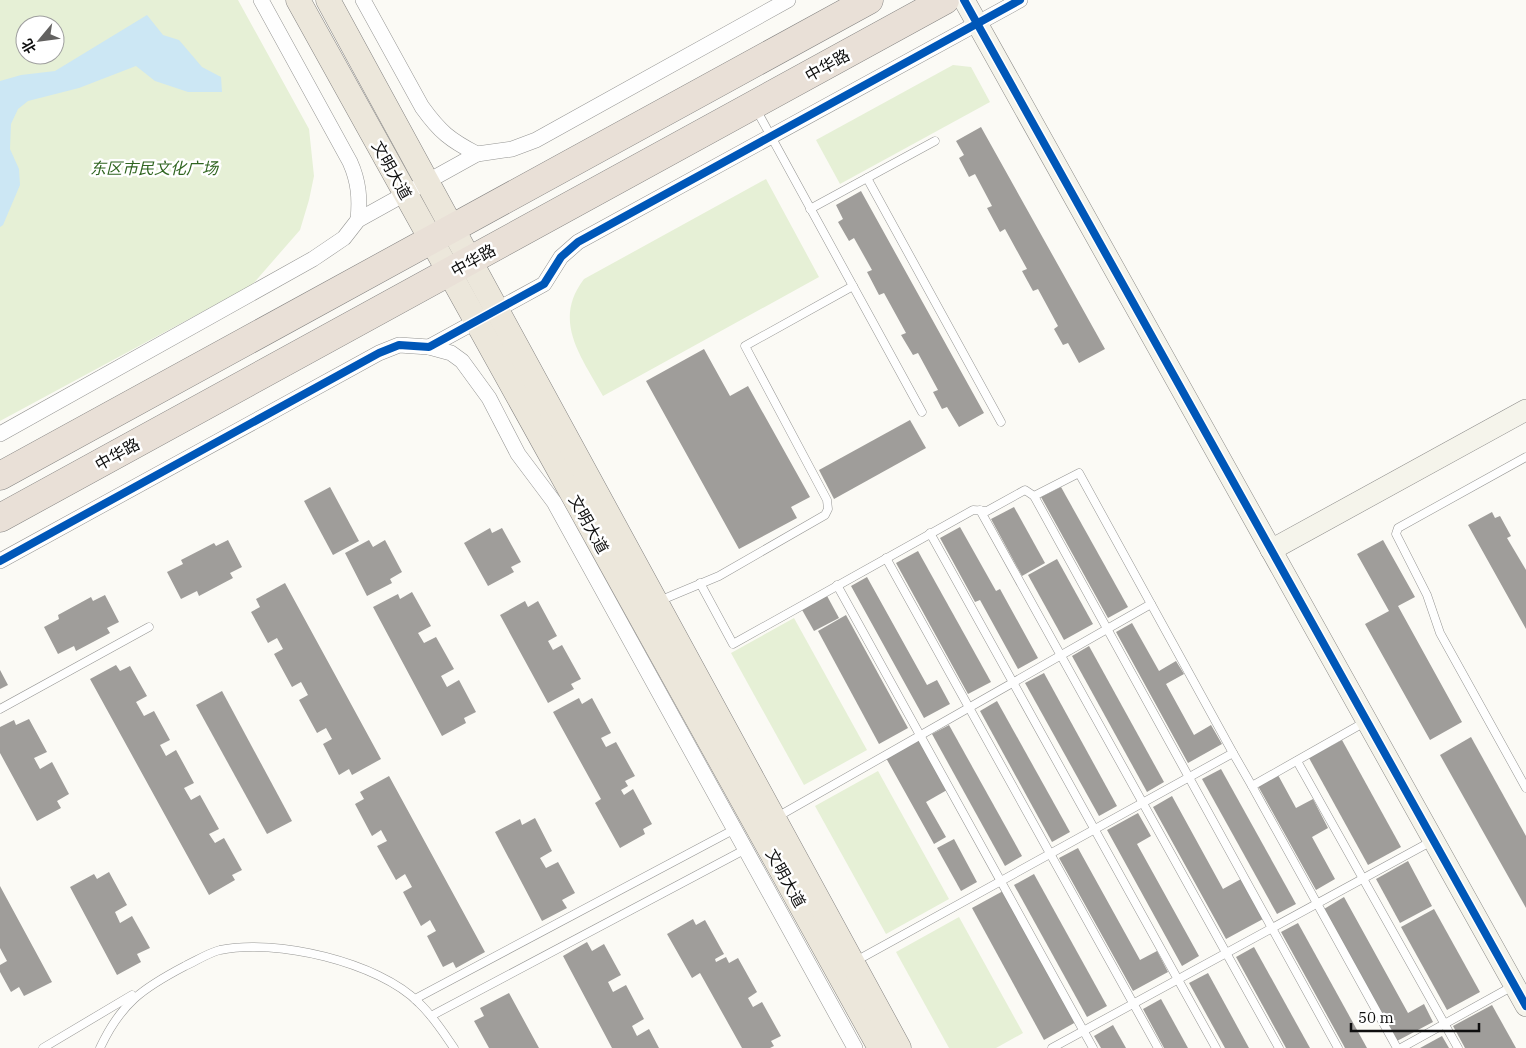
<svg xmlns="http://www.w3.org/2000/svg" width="1526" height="1048" font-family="'IBM Plex Serif','Noto Sans SC',serif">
  <rect width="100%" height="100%" fill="#fbfaf5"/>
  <g fill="#e6f0d6" fill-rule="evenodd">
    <path d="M 0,0 L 238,0 L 309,129 L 314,176 L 309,200 L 300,230 L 252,285 L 0,421 ZM 25,25 L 55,25 L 55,55 L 25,55 Z"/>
    <path d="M 953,65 L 971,67 L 990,102 L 840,184 L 816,140 Z"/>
    <path d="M 766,179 L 819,277 L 603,396 C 581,356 552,321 584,279 Z"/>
    <path d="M 794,618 L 867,750 L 804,785 L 731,653 Z"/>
    <path d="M 878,771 L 949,899 L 886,934 L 815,806 Z"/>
    <path d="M 959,917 L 1023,1033 L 996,1048 L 949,1048 L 896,952 Z"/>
  </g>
  <path fill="#cce7f4" d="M 147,15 L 163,35 L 179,40 L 202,67 L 221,77 L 222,92 L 188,92 L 155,81 L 136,66 L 79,88 L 28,101 L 18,109 L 11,124 L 10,149 L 19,169 L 20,185 L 3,225 L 0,227 L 0,81 L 21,75 L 55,71 Z"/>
  <g fill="#9f9d9a">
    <path d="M 981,127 L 1105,349 L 1079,363 L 1068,343 L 1063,345 L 1054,329 L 1058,326 L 1038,289 L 1033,291 L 1022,271 L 1027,269 L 1005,229 L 1000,232 L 987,208 L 992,206 L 975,174 L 969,177 L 959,158 L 964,155 L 956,141 Z"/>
    <path d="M 861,191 L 984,413 L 959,427 L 947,407 L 942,409 L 933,392 L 938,390 L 918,353 L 913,355 L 901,335 L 906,333 L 884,293 L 879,295 L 867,272 L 872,270 L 854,238 L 849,241 L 838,222 L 843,219 L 836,205 Z"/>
    <path d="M 704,349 L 730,396 L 748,386 L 810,497 L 791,507 L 797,518 L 739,549 L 646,381 Z"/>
    <path d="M 910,420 L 926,448 L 834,499 L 819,470 Z"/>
    <path d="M 330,487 L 359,541 L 333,555 L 304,501 Z"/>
    <path d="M 1061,487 L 1128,607 L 1108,618 L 1041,497 Z"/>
    <path d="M 1014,507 L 1045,563 L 1022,576 L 991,519 Z"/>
    <path d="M 1492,512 L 1495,518 L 1500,516 L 1511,536 L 1507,538 L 1526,570 L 1526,629 L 1468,525 Z"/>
    <path d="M 960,527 L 996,591 L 1000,589 L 1038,658 L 1018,669 L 980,600 L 975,602 L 940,538 Z"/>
    <path d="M 490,528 L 492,533 L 502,528 L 521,562 L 511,567 L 514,572 L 488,586 L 464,543 Z"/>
    <path d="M 228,540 L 242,567 L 230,573 L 233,578 L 199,596 L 197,591 L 181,599 L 167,572 L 183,564 L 181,560 L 214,543 L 216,546 Z"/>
    <path d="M 369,540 L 373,547 L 385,540 L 402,572 L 390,579 L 392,583 L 367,596 L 345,553 Z"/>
    <path d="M 1383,540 L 1415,597 L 1398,606 L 1462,722 L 1430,740 L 1365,624 L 1389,611 L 1357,554 Z"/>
    <path d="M 918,551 L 991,682 L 968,694 L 896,563 Z"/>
    <path d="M 1057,559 L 1093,624 L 1064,640 L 1028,575 Z"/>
    <path d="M 867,577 L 927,685 L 937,680 L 950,704 L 924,718 L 851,586 Z"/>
    <path d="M 285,583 L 381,759 L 352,775 L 349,769 L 339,775 L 323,744 L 332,739 L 326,728 L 317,733 L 299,700 L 308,695 L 301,682 L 292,687 L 274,654 L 283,649 L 277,638 L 268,643 L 251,612 L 260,607 L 256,599 Z"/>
    <path d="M 412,592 L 431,626 L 418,633 L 424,643 L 436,637 L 454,669 L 441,676 L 447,687 L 459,680 L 476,712 L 464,718 L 466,723 L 442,736 L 373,607 L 398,594 L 400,599 Z"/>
    <path d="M 826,594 L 839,618 L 814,631 L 801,608 Z"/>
    <path d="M 105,595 L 119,622 L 107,628 L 110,633 L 76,651 L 74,646 L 58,654 L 44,627 L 59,619 L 58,615 L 91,597 L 93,601 Z"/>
    <path d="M 525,601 L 528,607 L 538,601 L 557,636 L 548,641 L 553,650 L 562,645 L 581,679 L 571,684 L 574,689 L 548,703 L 500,615 Z"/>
    <path d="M 846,615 L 908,728 L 879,744 L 818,631 Z"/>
    <path d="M 1132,623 L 1159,671 L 1176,661 L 1184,674 L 1166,684 L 1194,735 L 1211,725 L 1222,744 L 1188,763 L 1116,632 Z"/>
    <path d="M 1089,646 L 1164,782 L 1147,792 L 1072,656 Z"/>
    <path d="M 116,665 L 120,671 L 130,666 L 147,696 L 136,702 L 144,716 L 154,711 L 170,740 L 160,745 L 166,756 L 176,750 L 194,783 L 184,788 L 191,800 L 200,795 L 219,829 L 209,834 L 215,843 L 224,838 L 242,870 L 232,875 L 235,880 L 209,895 L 90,679 Z"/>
    <path d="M 0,670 L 8,685 L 0,689 Z"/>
    <path d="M 1044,673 L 1117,806 L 1099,816 L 1025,683 Z"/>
    <path d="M 222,691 L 292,821 L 267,834 L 196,705 Z"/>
    <path d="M 579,698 L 582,704 L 592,698 L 611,733 L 601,738 L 606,747 L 616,742 L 635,776 L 625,781 L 628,786 L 621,790 L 624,795 L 633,789 L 652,824 L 643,829 L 645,834 L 620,848 L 595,803 L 601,799 L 553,712 Z"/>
    <path d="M 997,701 L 1070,832 L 1052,842 L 980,711 Z"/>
    <path d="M 29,719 L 47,752 L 34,758 L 40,769 L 52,762 L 69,794 L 57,801 L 61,808 L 37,821 L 0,753 L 0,727 L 14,720 L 16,725 Z"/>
    <path d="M 949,725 L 1022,856 L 1005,866 L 932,734 Z"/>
    <path d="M 1471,737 L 1526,836 L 1526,908 L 1440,755 Z"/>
    <path d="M 919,739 L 947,790 L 926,802 L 946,837 L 934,844 L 886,758 Z"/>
    <path d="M 1342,740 L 1401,847 L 1368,865 L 1309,758 Z"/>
    <path d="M 1221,769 L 1296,904 L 1277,914 L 1202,779 Z"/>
    <path d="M 1278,775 L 1296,808 L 1313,799 L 1328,828 L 1312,837 L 1335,879 L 1316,890 L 1258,786 Z"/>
    <path d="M 389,776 L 485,952 L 456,968 L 453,962 L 443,967 L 427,936 L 436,931 L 430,920 L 421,926 L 403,892 L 412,887 L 405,874 L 396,880 L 377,846 L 387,841 L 381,830 L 372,836 L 355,804 L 364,799 L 360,792 Z"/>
    <path d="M 1172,796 L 1223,889 L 1241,879 L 1263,919 L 1226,939 L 1153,807 Z"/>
    <path d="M 1138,813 L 1151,836 L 1137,844 L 1199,956 L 1182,966 L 1107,830 Z"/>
    <path d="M 535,818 L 552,851 L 540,858 L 546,868 L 558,862 L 575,893 L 562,900 L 567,908 L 542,921 L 495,832 L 520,819 L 522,825 Z"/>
    <path d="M 954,839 L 977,882 L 961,891 L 937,848 Z"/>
    <path d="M 1078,848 L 1140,960 L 1157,951 L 1168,972 L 1133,991 L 1059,858 Z"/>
    <path d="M 1408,861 L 1432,906 L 1400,923 L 1376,879 Z"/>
    <path d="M 109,872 L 127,905 L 115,912 L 120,923 L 132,916 L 150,948 L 137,954 L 141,962 L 117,975 L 70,887 L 94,874 L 97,879 Z"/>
    <path d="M 1034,874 L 1107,1006 L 1087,1017 L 1014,885 Z"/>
    <path d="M 0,886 L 52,982 L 24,996 L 19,987 L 11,992 L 0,972 L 0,965 L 7,961 L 0,948 Z"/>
    <path d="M 1003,891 L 1076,1022 L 1044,1040 L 972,908 Z"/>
    <path d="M 1344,897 L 1408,1013 L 1424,1004 L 1433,1022 L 1397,1041 L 1324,909 Z"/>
    <path d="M 1434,909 L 1480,992 L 1447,1010 L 1401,927 Z"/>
    <path d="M 693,919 L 696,925 L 705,920 L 724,954 L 715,959 L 716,962 L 726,957 L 729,963 L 738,958 L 757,992 L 748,998 L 753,1007 L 762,1002 L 781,1036 L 771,1041 L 774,1046 L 770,1048 L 742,1048 L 700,973 L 692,978 L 667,934 Z"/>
    <path d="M 1298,923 L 1367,1048 L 1345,1048 L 1281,932 Z"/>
    <path d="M 587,942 L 592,951 L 604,944 L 621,975 L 608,982 L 613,992 L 626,985 L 644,1019 L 632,1026 L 637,1036 L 649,1029 L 659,1048 L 612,1048 L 563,956 Z"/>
    <path d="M 1254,947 L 1310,1048 L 1286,1048 L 1236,957 Z"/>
    <path d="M 1208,973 L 1249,1048 L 1225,1048 L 1189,983 Z"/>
    <path d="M 509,993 L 539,1048 L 489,1048 L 474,1021 L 484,1016 L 480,1008 Z"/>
    <path d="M 1161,999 L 1188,1048 L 1164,1048 L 1143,1009 Z"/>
    <path d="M 1492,1005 L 1516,1048 L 1465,1048 L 1453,1026 Z"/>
    <path d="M 1113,1025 L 1126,1048 L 1101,1048 L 1094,1036 Z"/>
    <path d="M 1442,1036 L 1449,1048 L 1420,1048 Z"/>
  </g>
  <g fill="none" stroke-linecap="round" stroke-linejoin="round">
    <defs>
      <g id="lane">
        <path d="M 756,109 L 922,412"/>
        <path d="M 867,178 L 1001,422"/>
        <path d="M 810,209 L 935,141"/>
        <path d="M 1526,457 L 1398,528 L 1396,534 L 1427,595 L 1440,633 L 1526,788"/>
        <path d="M 1034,496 L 1338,1048"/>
        <path d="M 980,510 L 1279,1048"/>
        <path d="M 930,533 L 1216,1048"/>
        <path d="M 886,558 L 1158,1048"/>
        <path d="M 700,583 L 733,644 L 973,510 L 987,511 L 1025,490 L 1034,496 L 1079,473 L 1233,753 L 854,962"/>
        <path d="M 837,585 L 1093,1048"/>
        <path d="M 659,601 L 719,576 L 825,515 L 828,509 L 827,500 L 745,346 L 853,286"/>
        <path d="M 0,709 L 149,627"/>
        <path d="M 1233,753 L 1252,786 L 1365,722"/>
        <path d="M 1297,761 L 1458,1048"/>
        <path d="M 1252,786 L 1397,1048"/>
        <path d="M 777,817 L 1151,604"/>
        <path d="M 415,999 L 735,829"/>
        <path d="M 431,1016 L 746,849"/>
        <path d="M 43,1048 L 132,995"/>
        <path d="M 100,1048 C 121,1003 143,988 185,966 C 196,961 208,953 220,950 C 275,938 379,962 419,1003 C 433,1016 443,1032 454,1048"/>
        <path d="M 1052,1048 L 1432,841"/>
        <path d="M 1401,1048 L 1513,986"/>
      </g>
      <g id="street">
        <path d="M 261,0 L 350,162 C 359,182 360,199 358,220"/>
        <path d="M 363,0 L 422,107 C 440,132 450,140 477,154"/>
        <path d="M 429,347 L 451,353 L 462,361 L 489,398 L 518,454 L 554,502 L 855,1048"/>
        <path d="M 0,434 L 313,259 L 344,238 L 358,220 L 477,154 L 512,149 L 536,140 L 788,0"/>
        <path d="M 0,561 L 379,353 L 399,345 L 429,347 L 544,284 L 561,257 L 578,242 L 1020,0"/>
      </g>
      <g id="secondary">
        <path d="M 964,0 L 1526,1006"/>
        <path d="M 1271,550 L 1526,410"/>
      </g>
      <g id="primary">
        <path d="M 298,0 L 880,1048"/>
        <path d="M 328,0 L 899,1048"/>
      </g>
      <g id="highway">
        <path d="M 0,476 L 869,0"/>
        <path d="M 0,518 L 945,0"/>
      </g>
    </defs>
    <use href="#lane" stroke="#959593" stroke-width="9"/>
    <use href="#street" stroke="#959593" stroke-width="16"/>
    <use href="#secondary" stroke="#8c8b89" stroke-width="22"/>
    <use href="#primary" stroke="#838280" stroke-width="25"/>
    <use href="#highway" stroke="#838280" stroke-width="29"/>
    <use href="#lane" stroke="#fefefe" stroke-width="8"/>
    <use href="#street" stroke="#fefefe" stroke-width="15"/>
    <use href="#secondary" stroke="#f5f4eb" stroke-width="21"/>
    <use href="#primary" stroke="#ece7db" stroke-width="24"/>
    <use href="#highway" stroke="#e9e0d7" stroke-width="28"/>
    <defs>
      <g id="cycleway">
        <path d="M 964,0 L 1526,1006"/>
        <path d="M 0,561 L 379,353 L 399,345 L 429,347 L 544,284 L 561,257 L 578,242 L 1020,0"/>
      </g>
    </defs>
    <use href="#cycleway" stroke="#fff" stroke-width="11"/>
    <use href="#cycleway" stroke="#0057b8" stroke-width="8"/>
  </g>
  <g text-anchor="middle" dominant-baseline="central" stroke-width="5" stroke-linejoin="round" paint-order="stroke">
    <g font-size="16" fill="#0f0f0f" stroke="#fff">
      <text transform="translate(827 65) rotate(-29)">中华路</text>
      <text transform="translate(392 170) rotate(61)">文明大道</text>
      <text transform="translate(473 260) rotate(-29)">中华路</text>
      <text transform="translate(117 454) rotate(-29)">中华路</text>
      <text transform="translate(589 524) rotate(61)">文明大道</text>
      <text transform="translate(786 878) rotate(61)">文明大道</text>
    </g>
    <g font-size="16" font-style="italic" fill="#306521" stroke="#fff">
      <text x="154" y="168">东区市民文化广场</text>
    </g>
  </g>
  <g transform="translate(40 40) rotate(241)"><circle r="24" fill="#ffffff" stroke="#9f9f9f"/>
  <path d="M0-4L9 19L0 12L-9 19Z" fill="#626160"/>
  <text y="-8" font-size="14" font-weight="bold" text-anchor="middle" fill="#0f0f0f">北</text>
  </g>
  <path d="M1351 1023v8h128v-8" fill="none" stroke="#0f0f0f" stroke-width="2.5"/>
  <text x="1358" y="1023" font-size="15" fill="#0f0f0f" stroke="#ffffff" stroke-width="4" paint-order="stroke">50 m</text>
</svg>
